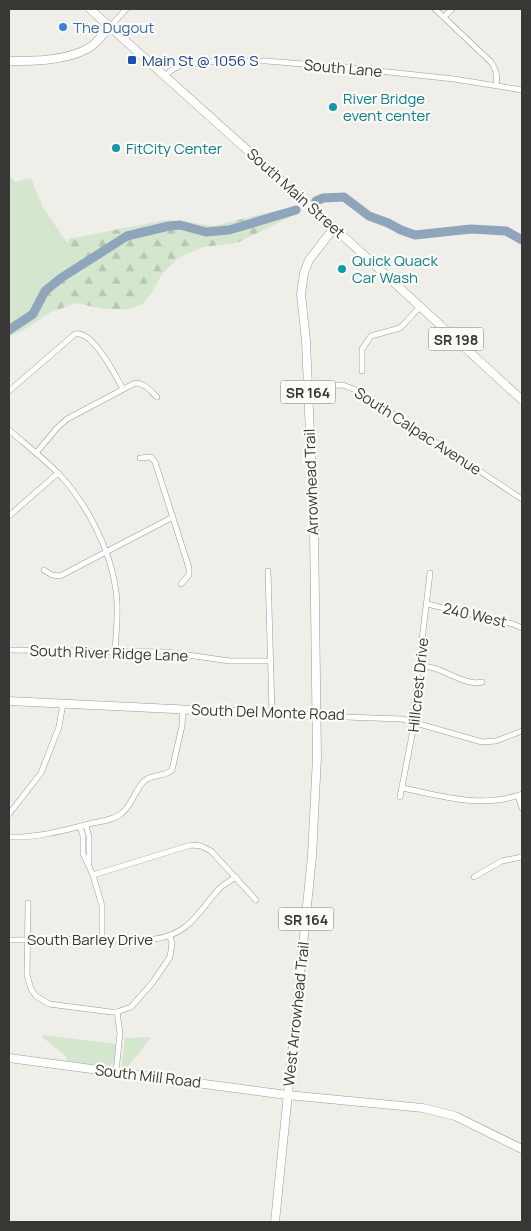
<svg xmlns="http://www.w3.org/2000/svg" width="531" height="1231" font-family="Manrope,sans-serif">
  <defs>
    <pattern id="forest-firs" width="22" height="20" patternUnits="userSpaceOnUse" patternTransform="scale(1.25)"><rect width="22" height="20" fill="#d5e6ce"/><path d="M5 1l3.5 6h-7zM16 11l3.5 6h-7z" fill="#b8c6b2"/></pattern>
  </defs>
  <rect width="100%" height="100%" fill="#efeee8"/>
  <path fill="url(#forest-firs)" d="M 279,210 L 290,217 L 237,243 L 203,247 L 178,258 L 162,274 L 151,294 L 142,304 L 131,309 L 103,309 L 76,303 L 49,313 L 27,328 L 9,337 L 9,283 L 69,246 L 68,239 L 166,220 L 191,222 L 213,226 Z"/>
  <g fill="#d5e6ce">
    <path d="M 9,175 L 15,182 L 31,178 L 43,208 L 81,262 L 60,274 L 42,292 L 40,298 L 30,313 L 9,327 Z"/>
    <path d="M 42,1035 L 116,1044 L 114,1062 L 110,1066 L 66,1061 L 67,1057 L 42,1037 Z"/>
    <path d="M 150,1037 L 151,1038 L 125,1070 L 122,1067 L 122,1063 L 125,1038 Z"/>
  </g>
  <g fill="none" stroke-linecap="round" stroke-linejoin="round">
    <g stroke="#8fa5bc" stroke-width="9">
      <path d="M 316,201 L 323,198 L 344,197 L 369,216 L 388,223 L 401,230 L 415,235 L 471,229 L 506,231 L 522,240"/>
      <path d="M 9,330 L 33,314 L 45,291 L 61,278 L 127,236 L 169,226 L 180,225 L 206,232 L 229,230 L 296,210"/>
    </g>
    <defs>
      <g id="street">
        <path d="M 435,9 L 491,62 C 496,69 498,76 496,85"/>
        <path d="M 444,17 L 452,9"/>
        <path d="M 110,27 L 126,9"/>
        <path d="M 166,76 L 170,71 L 181,65 L 218,61 L 266,61 L 341,67 L 454,79 L 522,90"/>
        <path d="M 362,371 L 362,349 L 371,336 L 400,328 L 420,307"/>
        <path d="M 308,386 L 343,385 L 358,391 L 522,499"/>
        <path d="M 9,391 L 75,334 C 93,330 115,375 123,389"/>
        <path d="M 9,430 C 25,444 43,458 58,473 C 86,502 111,550 116,591 C 119,611 116,632 115,652"/>
        <path d="M 36,453 L 57,428 L 67,419 L 135,383 C 145,383 150,391 157,397"/>
        <path d="M 140,458 L 151,457 L 155,462 L 189,568 L 189,575 L 181,584"/>
        <path d="M 9,516 L 58,473"/>
        <path d="M 44,570 L 52,575 L 60,576 L 173,517"/>
        <path d="M 268,571 L 272,713"/>
        <path d="M 427,604 L 513,624 L 522,628"/>
        <path d="M 9,650 L 166,652 L 230,661 L 270,661"/>
        <path d="M 420,666 C 441,665 463,687 482,682"/>
        <path d="M 317,716 L 402,719 L 482,742 L 496,741 L 522,731"/>
        <path d="M 402,788 C 443,796 481,809 522,794"/>
        <path d="M 518,796 L 522,808"/>
        <path d="M 400,797 L 413,730 L 413,715 L 430,573"/>
        <path d="M 9,814 L 41,773 L 59,727 L 63,703"/>
        <path d="M 86,825 L 89,837 L 89,863"/>
        <path d="M 80,826 L 83,836 L 83,854 L 93,875 L 102,906 L 102,940"/>
        <path d="M 9,837 C 38,838 65,830 93,823 C 102,821 114,820 122,813 C 132,805 135,790 144,781 C 152,774 164,777 172,770 L 182,726 L 183,709"/>
        <path d="M 93,875 L 191,845 L 201,846 L 211,851 L 256,900"/>
        <path d="M 474,877 L 502,861 L 522,857"/>
        <path d="M 28,903 L 27,975 L 31,989 L 36,996 L 49,1004 L 111,1012 L 117,1012 L 131,1007 L 153,982 L 170,957 L 172,943 L 170,937"/>
        <path d="M 9,940 L 155,939 C 190,934 198,912 219,889 C 224,884 230,881 236,877"/>
        <path d="M 116,1072 L 120,1033 L 117,1012"/>
      </g>
      <g id="secondary">
        <path d="M 9,61 C 34,61 64,61 87,49 C 97,44 103,34 110,27"/>
        <path d="M 9,701 L 317,716"/>
        <path d="M 9,1058 L 287,1095 L 423,1108 L 455,1116 L 522,1149"/>
      </g>
      <g id="primary">
        <path d="M 90,9 L 341,234 L 522,400"/>
        <path d="M 275,1222 L 312,856 L 317,757 L 314,528 L 306,341 L 301,294 L 304,273 L 309,260 L 334,228"/>
      </g>
    </defs>
    <use href="#street" stroke="#9c9b96" stroke-width="6"/>
    <use href="#secondary" stroke="#9c9b96" stroke-width="9"/>
    <use href="#primary" stroke="#9c9b96" stroke-width="9"/>
    <use href="#street" stroke="#fff" stroke-width="5"/>
    <use href="#secondary" stroke="#fff" stroke-width="8"/>
    <use href="#primary" stroke="#fff" stroke-width="8"/>
  </g>
  <circle fill="#3f7fe0" stroke="#fcfbf6" stroke-width="2" cx="63" cy="27" r="5"/>
  <rect fill="#1a4fb4" stroke="#fcfbf6" stroke-width="2" x="127" y="55" width="10" height="10" rx="2.5"/>
  <g fill="#0f9aa8" stroke="#fcfbf6" stroke-width="2">
    <circle cx="333" cy="107" r="5"/>
    <circle cx="116" cy="148" r="5"/>
    <circle cx="342" cy="269" r="5"/>
  </g>
  <g text-anchor="middle" dominant-baseline="central" stroke-width="4.5" stroke-linejoin="round" paint-order="stroke">
    <g fill="#fcfbf6" stroke="#73726f" stroke-width="1">
      <rect x="428.5" y="327.5" width="55" height="23" rx="4"/>
      <rect x="280.5" y="380.5" width="55" height="23" rx="4"/>
      <rect x="278.5" y="907.5" width="55" height="23" rx="4"/>
    </g>
    <g font-size="14" font-weight="bold" fill="#383735">
      <text x="456" y="339">SR 198</text>
      <text x="308" y="392">SR 164</text>
      <text x="306" y="919">SR 164</text>
    </g>
    <g font-size="15" fill="#366cbe" stroke="#fcfbf6" text-anchor="start">
      <text x="73" y="27">The Dugout</text>
    </g>
    <g font-size="15" fill="#164399" stroke="#fcfbf6" text-anchor="start">
      <text x="142" y="60">Main St @ 1056 S</text>
    </g>
    <g font-size="15" fill="#383735" stroke="#fcfbf6">
      <text transform="translate(343 68) rotate(5)">South Lane</text>
      <text transform="translate(296 193) rotate(42)">South Main Street</text>
      <text transform="translate(418 431) rotate(33)">South Calpac Avenue</text>
      <text transform="translate(311 482) rotate(-92)">Arrowhead Trail</text>
      <text transform="translate(475 615) rotate(13)">240 West</text>
      <text transform="translate(109 653) rotate(2)">South River Ridge Lane</text>
      <text transform="translate(418 685) rotate(-84)">Hillcrest Drive</text>
      <text transform="translate(268 712) rotate(2)">South Del Monte Road</text>
      <text x="90" y="939">South Barley Drive</text>
      <text transform="translate(296 1014) rotate(-84)">West Arrowhead Trail</text>
      <text transform="translate(148 1076) rotate(7)">South Mill Road</text>
    </g>
    <g font-size="15" fill="#0d838f" stroke="#fcfbf6" text-anchor="start">
      <text x="343" y="98">River Bridge<tspan x="343" dy="17">event center</tspan></text>
      <text x="126" y="148">FitCity Center</text>
      <text x="352" y="260">Quick Quack<tspan x="352" dy="17">Car Wash</tspan></text>
    </g>
  </g>
  <rect width="531" height="1231" fill="none" stroke="#383735" stroke-width="20"/>
</svg>
